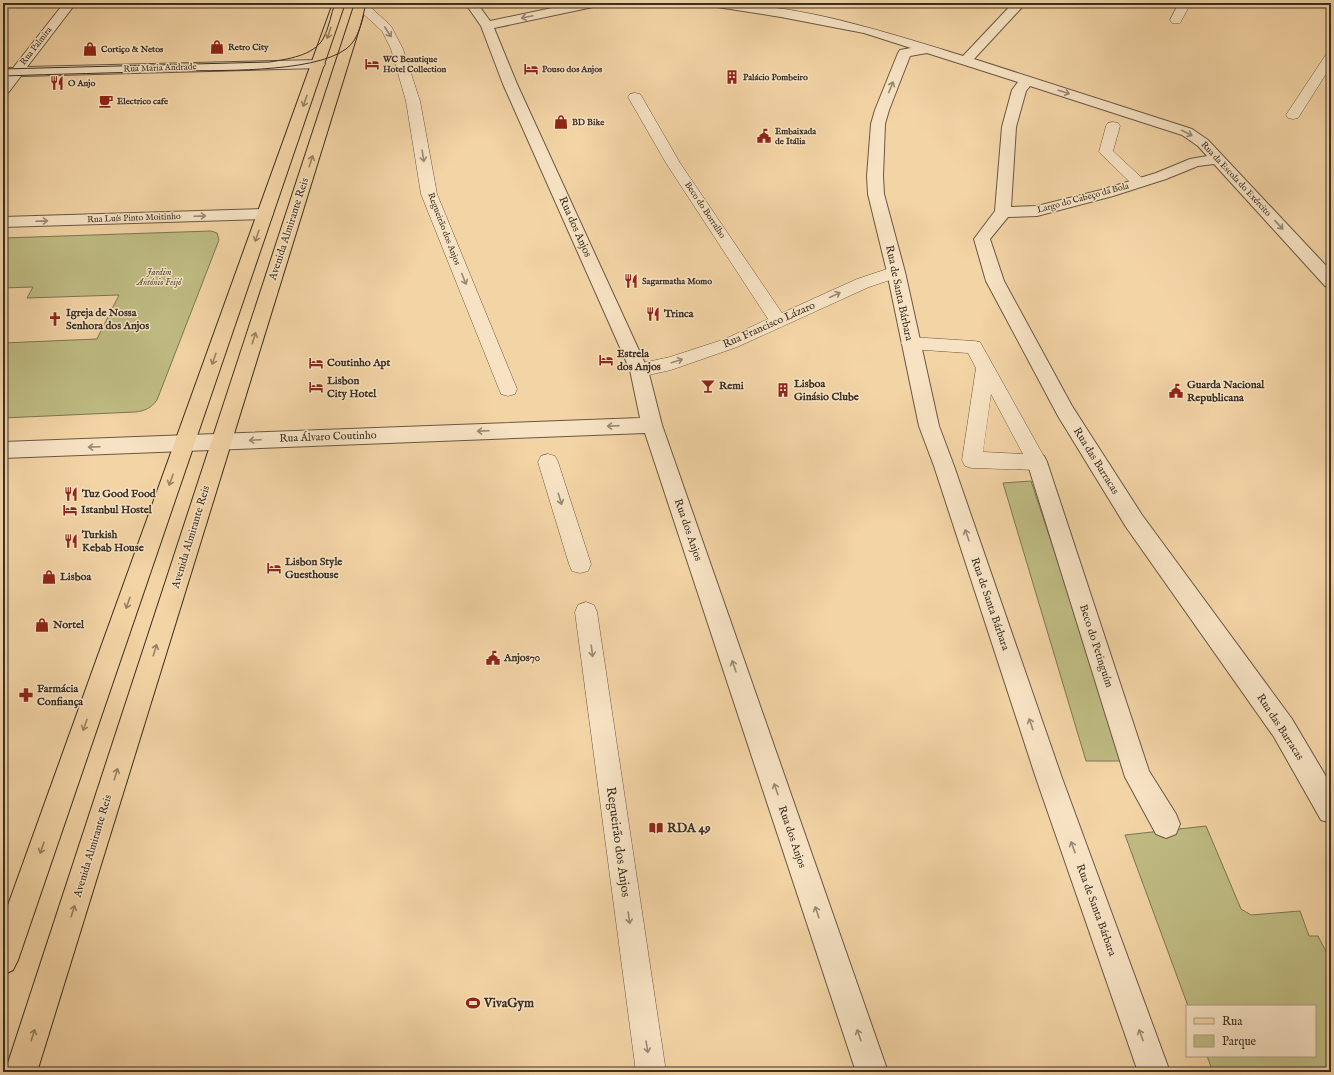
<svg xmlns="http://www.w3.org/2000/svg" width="1334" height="1075" font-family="'IM FELL English',serif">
  <rect width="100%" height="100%" fill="#f3d4a5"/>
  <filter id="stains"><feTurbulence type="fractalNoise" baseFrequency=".005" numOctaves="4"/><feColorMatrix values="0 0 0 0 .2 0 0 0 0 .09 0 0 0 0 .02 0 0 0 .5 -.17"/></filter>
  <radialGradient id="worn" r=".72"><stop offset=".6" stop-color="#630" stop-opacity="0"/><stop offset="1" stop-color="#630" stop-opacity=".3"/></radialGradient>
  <g fill="#bfbc83" stroke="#7c7654">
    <path d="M 211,231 L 217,233 L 219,240 L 157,400 C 151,408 145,411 135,412 L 3,418 L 3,343 L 97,339 L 119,295 L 27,298 L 33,287 L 3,288 L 3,238 Z"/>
    <path d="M 1031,481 L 1124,761 L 1086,761 L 1003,483 Z"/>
    <path d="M 1206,826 L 1241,909 L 1251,915 L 1300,911 L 1309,936 L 1318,936 L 1331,961 L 1331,1072 L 1213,1072 L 1207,1056 L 1315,1056 L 1315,1006 L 1188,1006 L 1125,835 Z"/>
  </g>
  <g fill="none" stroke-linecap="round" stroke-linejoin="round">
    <defs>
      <g id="lane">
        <path d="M 356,3 L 366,3 L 391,26 L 403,49 L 420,101 L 437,194 L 517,389 L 515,394 L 508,396 L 501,394 L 421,194 L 406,101 L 391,49 L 382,31 L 357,8 L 355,5 Z"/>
        <path d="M 1179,3 L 1191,3 L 1180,23 L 1172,23 L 1170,20 Z"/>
        <path d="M 1331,52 L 1331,66 L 1300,115 L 1298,118 L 1293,119 L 1288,118 L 1286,115 L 1327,53 Z"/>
        <path d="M 635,93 L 640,94 L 642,97 L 680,163 L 782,313 L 857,279 L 896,266 L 902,268 L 904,272 L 902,276 L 869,287 L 737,347 L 671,370 L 639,377 L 633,375 L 630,370 L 633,365 L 670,357 L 725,339 L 768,319 L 666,163 L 628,97 L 630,94 Z"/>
        <path d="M 1113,122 L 1118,123 L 1120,126 L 1113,151 L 1143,179 L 1145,182 L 1143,185 L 1138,187 L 1133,185 L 1099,152 L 1106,126 L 1108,123 Z"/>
        <path d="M 910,337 L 974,341 L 980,342 L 1047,462 L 1044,468 L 1037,470 L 972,468 L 965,466 L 962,460 L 976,368 L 968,353 L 910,349 L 904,347 L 901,343 L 904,339 ZM 991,394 L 1023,454 L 983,452 Z"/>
        <path d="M 548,454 L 555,456 L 558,462 L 591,564 L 588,571 L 580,573 L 572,571 L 569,564 L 538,462 L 541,456 Z"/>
        <path d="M 586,602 L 594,605 L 597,612 L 666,1072 L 636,1072 L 575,612 L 578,605 Z"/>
      </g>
      <g id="street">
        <path d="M 64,3 L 76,3 L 27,67 L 318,60 L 323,61 L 325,64 L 323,67 L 318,68 L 21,76 L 8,93 L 3,94 L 3,81 L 7,76 L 3,76 L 3,68 L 13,68 Z"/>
        <path d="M 465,3 L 477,3 L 490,21 L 576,3 L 599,3 L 597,6 L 593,7 L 494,28 L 517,84 L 648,370 L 662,425 L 888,1072 L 856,1072 L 645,433 L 3,458 L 3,442 L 640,418 L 630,370 L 503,84 L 481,26 Z"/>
        <path d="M 711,3 C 796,3 882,31 963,56 L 1013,3 L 1026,3 L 974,59 L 1192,129 L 1208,140 L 1331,271 L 1331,288 L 1325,286 L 1214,164 L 1198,166 L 1166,179 L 1113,196 L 1037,216 L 1008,217 L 990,239 L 1004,281 L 1072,406 L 1142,515 L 1292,719 L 1331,785 L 1331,823 L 1321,820 L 1274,737 L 1126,527 L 1058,416 L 986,281 L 974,239 L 995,211 L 1002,127 L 1012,90 L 1018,82 L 927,53 L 910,56 L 889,110 L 885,124 L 883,176 L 884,194 L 905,272 L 939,426 L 954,466 L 1062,778 L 1170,1072 L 1138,1072 L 1036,778 L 934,466 L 919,426 L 887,272 L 868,194 L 867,176 L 871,124 L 875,110 L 898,53 L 900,50 L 911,48 L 864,33 L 781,17 L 717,7 L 713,6 ZM 1030,86 L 1182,135 L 1198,146 L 1207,156 L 1190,159 L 1156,173 L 1101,190 L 1037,206 L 1011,207 L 1016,127 L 1026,91 Z"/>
        <path d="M 265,209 L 271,210 L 273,214 L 271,218 L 265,219 L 3,227 L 3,217 Z"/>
        <path d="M 1037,454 L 1044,456 L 1047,462 L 1149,771 L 1176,814 L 1180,824 L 1176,834 L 1166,838 L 1156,834 L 1125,777 L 1027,462 L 1030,456 Z"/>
      </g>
      <g id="primary">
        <path d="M 333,3 L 345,3 L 18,960 L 13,970 L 3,975 L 3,919 Z"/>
        <path d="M 355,3 L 367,3 L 37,1072 L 5,1072 Z"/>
      </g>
    </defs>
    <use href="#lane" stroke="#685844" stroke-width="1"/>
    <use href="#street" stroke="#685844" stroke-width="2"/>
    <use href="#primary" stroke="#3a2f24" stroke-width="2"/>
    <use href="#lane" fill="#f7e3c4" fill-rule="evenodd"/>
    <use href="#street" fill="#f7e3c4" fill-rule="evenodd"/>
    <use href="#primary" fill="#f3d4a5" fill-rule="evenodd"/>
    <g stroke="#3a2f24" stroke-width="1">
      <path d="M 3,69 L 270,62 C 287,59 313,56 323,39 C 329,28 331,14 335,3"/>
      <path d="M 3,76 C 59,74 114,73 170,71 C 213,70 312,74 346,49 C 360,39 362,19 366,3"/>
    </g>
  </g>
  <defs><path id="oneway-shaft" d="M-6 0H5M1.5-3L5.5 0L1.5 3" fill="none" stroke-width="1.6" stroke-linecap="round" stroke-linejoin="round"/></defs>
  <g stroke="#988974">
    <use href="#oneway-shaft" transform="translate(527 17) rotate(168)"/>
    <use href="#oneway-shaft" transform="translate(388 32) rotate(57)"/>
    <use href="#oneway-shaft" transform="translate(891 87) rotate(-68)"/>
    <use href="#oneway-shaft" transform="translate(1064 92) rotate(18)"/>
    <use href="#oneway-shaft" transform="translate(1187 133) rotate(27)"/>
    <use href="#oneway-shaft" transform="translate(423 156) rotate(81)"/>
    <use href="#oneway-shaft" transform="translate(200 216) rotate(-2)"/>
    <use href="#oneway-shaft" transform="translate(42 221) rotate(-2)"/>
    <use href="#oneway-shaft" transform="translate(1279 225) rotate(47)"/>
    <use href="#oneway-shaft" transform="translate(464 279) rotate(68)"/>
    <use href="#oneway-shaft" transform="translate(835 295) rotate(-25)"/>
    <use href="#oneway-shaft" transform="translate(677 361) rotate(-18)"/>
    <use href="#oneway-shaft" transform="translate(613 426) rotate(178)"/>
    <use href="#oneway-shaft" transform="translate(483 431) rotate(178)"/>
    <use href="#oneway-shaft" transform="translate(255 440) rotate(177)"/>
    <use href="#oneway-shaft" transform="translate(94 447) rotate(178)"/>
    <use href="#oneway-shaft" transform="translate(560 499) rotate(73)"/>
    <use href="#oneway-shaft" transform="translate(967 535) rotate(-109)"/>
    <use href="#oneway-shaft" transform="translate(592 651) rotate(82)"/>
    <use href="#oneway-shaft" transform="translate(734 666) rotate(-109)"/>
    <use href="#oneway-shaft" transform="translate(1031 724) rotate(-109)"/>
    <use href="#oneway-shaft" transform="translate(776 789) rotate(-109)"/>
    <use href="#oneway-shaft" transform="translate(1073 847) rotate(-110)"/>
    <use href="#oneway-shaft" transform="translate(817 912) rotate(-109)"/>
    <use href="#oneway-shaft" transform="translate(629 918) rotate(82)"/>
    <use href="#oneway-shaft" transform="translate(859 1035) rotate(-109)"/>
    <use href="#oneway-shaft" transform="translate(1141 1035) rotate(-110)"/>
    <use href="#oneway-shaft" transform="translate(647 1047) rotate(81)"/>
  </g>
  <g stroke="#968264">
    <use href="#oneway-shaft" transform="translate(329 33) rotate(109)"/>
    <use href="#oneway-shaft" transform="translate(305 101) rotate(109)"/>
    <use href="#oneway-shaft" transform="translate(311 161) rotate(-72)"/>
    <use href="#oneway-shaft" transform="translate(257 236) rotate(109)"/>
    <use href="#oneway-shaft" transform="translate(254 338) rotate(-72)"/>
    <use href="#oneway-shaft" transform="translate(214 359) rotate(109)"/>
    <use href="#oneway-shaft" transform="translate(171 480) rotate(110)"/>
    <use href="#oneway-shaft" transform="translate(128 603) rotate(109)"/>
    <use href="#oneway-shaft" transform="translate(155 650) rotate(-73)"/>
    <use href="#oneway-shaft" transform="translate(85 725) rotate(109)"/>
    <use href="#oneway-shaft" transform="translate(116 774) rotate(-73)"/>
    <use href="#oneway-shaft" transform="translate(42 848) rotate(109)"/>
    <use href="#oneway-shaft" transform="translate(73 911) rotate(-72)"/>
    <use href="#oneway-shaft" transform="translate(33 1035) rotate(-72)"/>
  </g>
  <defs>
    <symbol id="shop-bare" viewBox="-9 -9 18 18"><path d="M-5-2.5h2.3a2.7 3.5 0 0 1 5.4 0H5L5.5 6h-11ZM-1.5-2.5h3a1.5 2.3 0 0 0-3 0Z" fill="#8f2418" stroke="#f7e3c4" stroke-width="2.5" paint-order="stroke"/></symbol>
    <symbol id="hotel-bare" viewBox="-9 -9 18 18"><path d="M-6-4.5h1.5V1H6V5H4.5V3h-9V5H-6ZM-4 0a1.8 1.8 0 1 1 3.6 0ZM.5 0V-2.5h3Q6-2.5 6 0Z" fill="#8f2418" stroke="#f7e3c4" stroke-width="2.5" paint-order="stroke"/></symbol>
    <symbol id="building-bare" viewBox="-9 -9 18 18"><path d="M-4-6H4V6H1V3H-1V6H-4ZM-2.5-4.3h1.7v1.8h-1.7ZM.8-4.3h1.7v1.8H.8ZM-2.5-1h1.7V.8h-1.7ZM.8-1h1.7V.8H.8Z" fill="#8f2418" stroke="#f7e3c4" stroke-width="2.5" paint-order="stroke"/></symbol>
    <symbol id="restaurant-bare" viewBox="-9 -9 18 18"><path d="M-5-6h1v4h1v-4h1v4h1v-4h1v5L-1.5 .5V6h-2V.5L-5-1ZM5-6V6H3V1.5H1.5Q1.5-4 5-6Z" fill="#8f2418" stroke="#f7e3c4" stroke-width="2.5" paint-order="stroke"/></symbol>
    <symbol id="cafe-bare" viewBox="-9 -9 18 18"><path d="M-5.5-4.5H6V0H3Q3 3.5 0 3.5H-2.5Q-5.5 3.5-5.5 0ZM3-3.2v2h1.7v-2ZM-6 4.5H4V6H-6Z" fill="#8f2418" stroke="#f7e3c4" stroke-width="2.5" paint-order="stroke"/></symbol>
    <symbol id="civic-bare" viewBox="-9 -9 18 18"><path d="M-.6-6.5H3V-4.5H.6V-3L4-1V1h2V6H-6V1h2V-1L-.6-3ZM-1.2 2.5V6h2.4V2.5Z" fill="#8f2418" stroke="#f7e3c4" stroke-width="2.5" paint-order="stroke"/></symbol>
    <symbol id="church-bare" viewBox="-9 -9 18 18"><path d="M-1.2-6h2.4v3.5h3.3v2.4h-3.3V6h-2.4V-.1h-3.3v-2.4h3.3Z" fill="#8f2418" stroke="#f7e3c4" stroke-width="2.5" paint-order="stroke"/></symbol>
    <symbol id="bar-bare" viewBox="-9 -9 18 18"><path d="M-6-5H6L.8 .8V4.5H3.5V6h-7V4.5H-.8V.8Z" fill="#8f2418" stroke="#f7e3c4" stroke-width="2.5" paint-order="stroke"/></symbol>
    <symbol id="pharmacy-bare" viewBox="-9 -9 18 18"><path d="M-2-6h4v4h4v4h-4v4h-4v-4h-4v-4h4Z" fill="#8f2418" stroke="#f7e3c4" stroke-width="2.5" paint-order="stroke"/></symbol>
    <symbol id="library-bare" viewBox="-9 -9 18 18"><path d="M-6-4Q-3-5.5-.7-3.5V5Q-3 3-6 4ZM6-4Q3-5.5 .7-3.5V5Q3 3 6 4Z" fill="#8f2418" stroke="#f7e3c4" stroke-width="2.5" paint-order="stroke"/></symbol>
    <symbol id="stadium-bare" viewBox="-9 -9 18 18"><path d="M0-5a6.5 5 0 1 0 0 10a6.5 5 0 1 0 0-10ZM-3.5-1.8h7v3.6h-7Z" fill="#8f2418" stroke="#f7e3c4" stroke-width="2.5" paint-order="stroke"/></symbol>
  </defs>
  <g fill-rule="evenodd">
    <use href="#shop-bare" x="207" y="37" width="20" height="20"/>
    <use href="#shop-bare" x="80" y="39" width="20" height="20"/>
    <use href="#hotel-bare" x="362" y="54" width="20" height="20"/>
    <use href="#hotel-bare" x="521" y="59" width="20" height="20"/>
    <use href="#building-bare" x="722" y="67" width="20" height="20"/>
    <use href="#restaurant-bare" x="47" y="73" width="20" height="20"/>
    <use href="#cafe-bare" x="96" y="91" width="20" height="20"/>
    <use href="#shop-bare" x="551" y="112" width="20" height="20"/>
    <use href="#civic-bare" x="754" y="126" width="20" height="20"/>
    <use href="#restaurant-bare" x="621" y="271" width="20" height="20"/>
    <use href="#restaurant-bare" x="643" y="304" width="20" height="20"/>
    <use href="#church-bare" x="45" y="309" width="20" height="20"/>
    <use href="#hotel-bare" x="596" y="350" width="20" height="20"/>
    <use href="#hotel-bare" x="306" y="353" width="20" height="20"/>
    <use href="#bar-bare" x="698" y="376" width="20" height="20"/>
    <use href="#hotel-bare" x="306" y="377" width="20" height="20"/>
    <use href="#building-bare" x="773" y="380" width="20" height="20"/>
    <use href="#civic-bare" x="1166" y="381" width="20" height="20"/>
    <use href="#restaurant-bare" x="61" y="484" width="20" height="20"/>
    <use href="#hotel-bare" x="60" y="500" width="20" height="20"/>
    <use href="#restaurant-bare" x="61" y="531" width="20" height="20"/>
    <use href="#hotel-bare" x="264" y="558" width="20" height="20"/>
    <use href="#shop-bare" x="39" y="567" width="20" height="20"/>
    <use href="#shop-bare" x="32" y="615" width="20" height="20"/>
    <use href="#civic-bare" x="483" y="648" width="20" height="20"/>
    <use href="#pharmacy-bare" x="16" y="685" width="20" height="20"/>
    <use href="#library-bare" x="646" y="818" width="20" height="20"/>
    <use href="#stadium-bare" x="463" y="993" width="20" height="20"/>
  </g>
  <g text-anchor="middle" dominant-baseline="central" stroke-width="3" stroke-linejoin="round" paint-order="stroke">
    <g font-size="9" fill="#3a2f24" stroke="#f7e3c4">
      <text transform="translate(36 46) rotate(-52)">Rua Palmira</text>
      <text transform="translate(160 68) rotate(-2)">Rua Maria Andrade</text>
      <text transform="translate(1236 179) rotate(47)">Rua da Escola do Exército</text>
      <text transform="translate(1083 198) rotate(-15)">Largo do Cabeço da Bola</text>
      <text transform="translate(705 210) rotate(56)">Beco do Borralho</text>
      <text transform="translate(134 218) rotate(-2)">Rua Luís Pinto Moitinho</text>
      <text transform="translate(444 229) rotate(69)">Regueirão dos Anjos</text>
    </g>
    <g font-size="9" font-weight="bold" fill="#3a2f24" stroke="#f7e3c4" text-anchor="start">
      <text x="228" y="47">Retro City</text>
      <text x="101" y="49">Cortiço &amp; Netos</text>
      <text x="383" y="59">WC Beautique<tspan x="383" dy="10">Hotel Collection</tspan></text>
      <text x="542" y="69">Pouso dos Anjos</text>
      <text x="743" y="77">Palácio Pombeiro</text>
      <text x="68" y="83">O Anjo</text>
      <text x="117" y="101">Electrico cafe</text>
      <text x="572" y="122">BD Bike</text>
      <text x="775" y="131">Embaixada<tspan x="775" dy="10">de Itália</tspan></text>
      <text x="642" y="281">Sagarmatha Momo</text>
    </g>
    <g font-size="9" font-style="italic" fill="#554b37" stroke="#f7e3c4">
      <text x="159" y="272">Jardim<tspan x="159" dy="10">António Feijó</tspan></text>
    </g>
    <g font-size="11" fill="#3a2f24" stroke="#f7e3c4">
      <text transform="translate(575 227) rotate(66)">Rua dos Anjos</text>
      <text transform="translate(289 229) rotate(-72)">Avenida Almirante Reis</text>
      <text transform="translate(899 293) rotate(78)">Rua de Santa Bárbara</text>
      <text transform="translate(769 325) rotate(-24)">Rua Francisco Lázaro</text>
      <text transform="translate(328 437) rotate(-2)">Rua Álvaro Coutinho</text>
      <text transform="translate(1096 461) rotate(58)">Rua das Barracas</text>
      <text transform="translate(688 530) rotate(71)">Rua dos Anjos</text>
      <text transform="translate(191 537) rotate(-73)">Avenida Almirante Reis</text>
      <text transform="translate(990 604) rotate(71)">Rua de Santa Bárbara</text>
      <text transform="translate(1096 646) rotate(72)">Beco do Petinguím</text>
      <text transform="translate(1280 727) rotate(57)">Rua das Barracas</text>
      <text transform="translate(792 837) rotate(71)">Rua dos Anjos</text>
      <text transform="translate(93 846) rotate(-73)">Avenida Almirante Reis</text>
      <text transform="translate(1096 910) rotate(70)">Rua de Santa Bárbara</text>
    </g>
    <g font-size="11" font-weight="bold" fill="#3a2f24" stroke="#f7e3c4" text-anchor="start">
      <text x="66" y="313">Igreja de Nossa<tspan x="66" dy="13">Senhora dos Anjos</tspan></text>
      <text x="664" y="314">Trinca</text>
      <text x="617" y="354">Estrela<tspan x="617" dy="13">dos Anjos</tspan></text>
      <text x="327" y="363">Coutinho Apt</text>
      <text x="327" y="381">Lisbon<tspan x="327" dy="13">City Hotel</tspan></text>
      <text x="794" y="384">Lisboa<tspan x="794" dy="13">Ginásio Clube</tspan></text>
      <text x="1187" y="385">Guarda Nacional<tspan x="1187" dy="13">Republicana</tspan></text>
      <text x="719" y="386">Remi</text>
      <text x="82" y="494">Tuz Good Food</text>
      <text x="81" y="510">Istanbul Hostel</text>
      <text x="82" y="535">Turkish<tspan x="82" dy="13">Kebab House</tspan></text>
      <text x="285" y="562">Lisbon Style<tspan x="285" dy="13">Guesthouse</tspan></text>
      <text x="60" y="577">Lisboa</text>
      <text x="53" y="625">Nortel</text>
      <text x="504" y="658">Anjos70</text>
      <text x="37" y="689">Farmácia<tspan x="37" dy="13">Confiança</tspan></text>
    </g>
    <g font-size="13" font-weight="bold" fill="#3a2f24" stroke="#f7e3c4" text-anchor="start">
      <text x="667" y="828">RDA 49</text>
      <text x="484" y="1003">VivaGym</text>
    </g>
    <g font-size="13" fill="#3a2f24" stroke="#f7e3c4">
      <text transform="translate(618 842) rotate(82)">Regueirão dos Anjos</text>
    </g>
  </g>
  <rect width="1334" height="1075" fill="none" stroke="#f3d4a5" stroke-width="16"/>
  <rect x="4" y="4" width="1326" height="1067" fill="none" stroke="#3a2f24" stroke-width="2"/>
  <rect x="8" y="8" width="1318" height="1059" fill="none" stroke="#3a2f24"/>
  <rect x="1186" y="1005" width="130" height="52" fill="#f7e3c4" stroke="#ab9b84"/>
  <rect x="1194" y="1018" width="20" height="6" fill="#f3d4a5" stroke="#ab9b84"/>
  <text x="1222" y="1025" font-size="12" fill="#3a2f24">Rua</text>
  <rect x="1194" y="1035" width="20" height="12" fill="#bfbc83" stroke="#ab9b84"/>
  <text x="1222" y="1045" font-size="12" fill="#3a2f24">Parque</text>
  <rect width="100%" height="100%" filter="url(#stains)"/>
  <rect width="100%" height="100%" fill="url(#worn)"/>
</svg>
